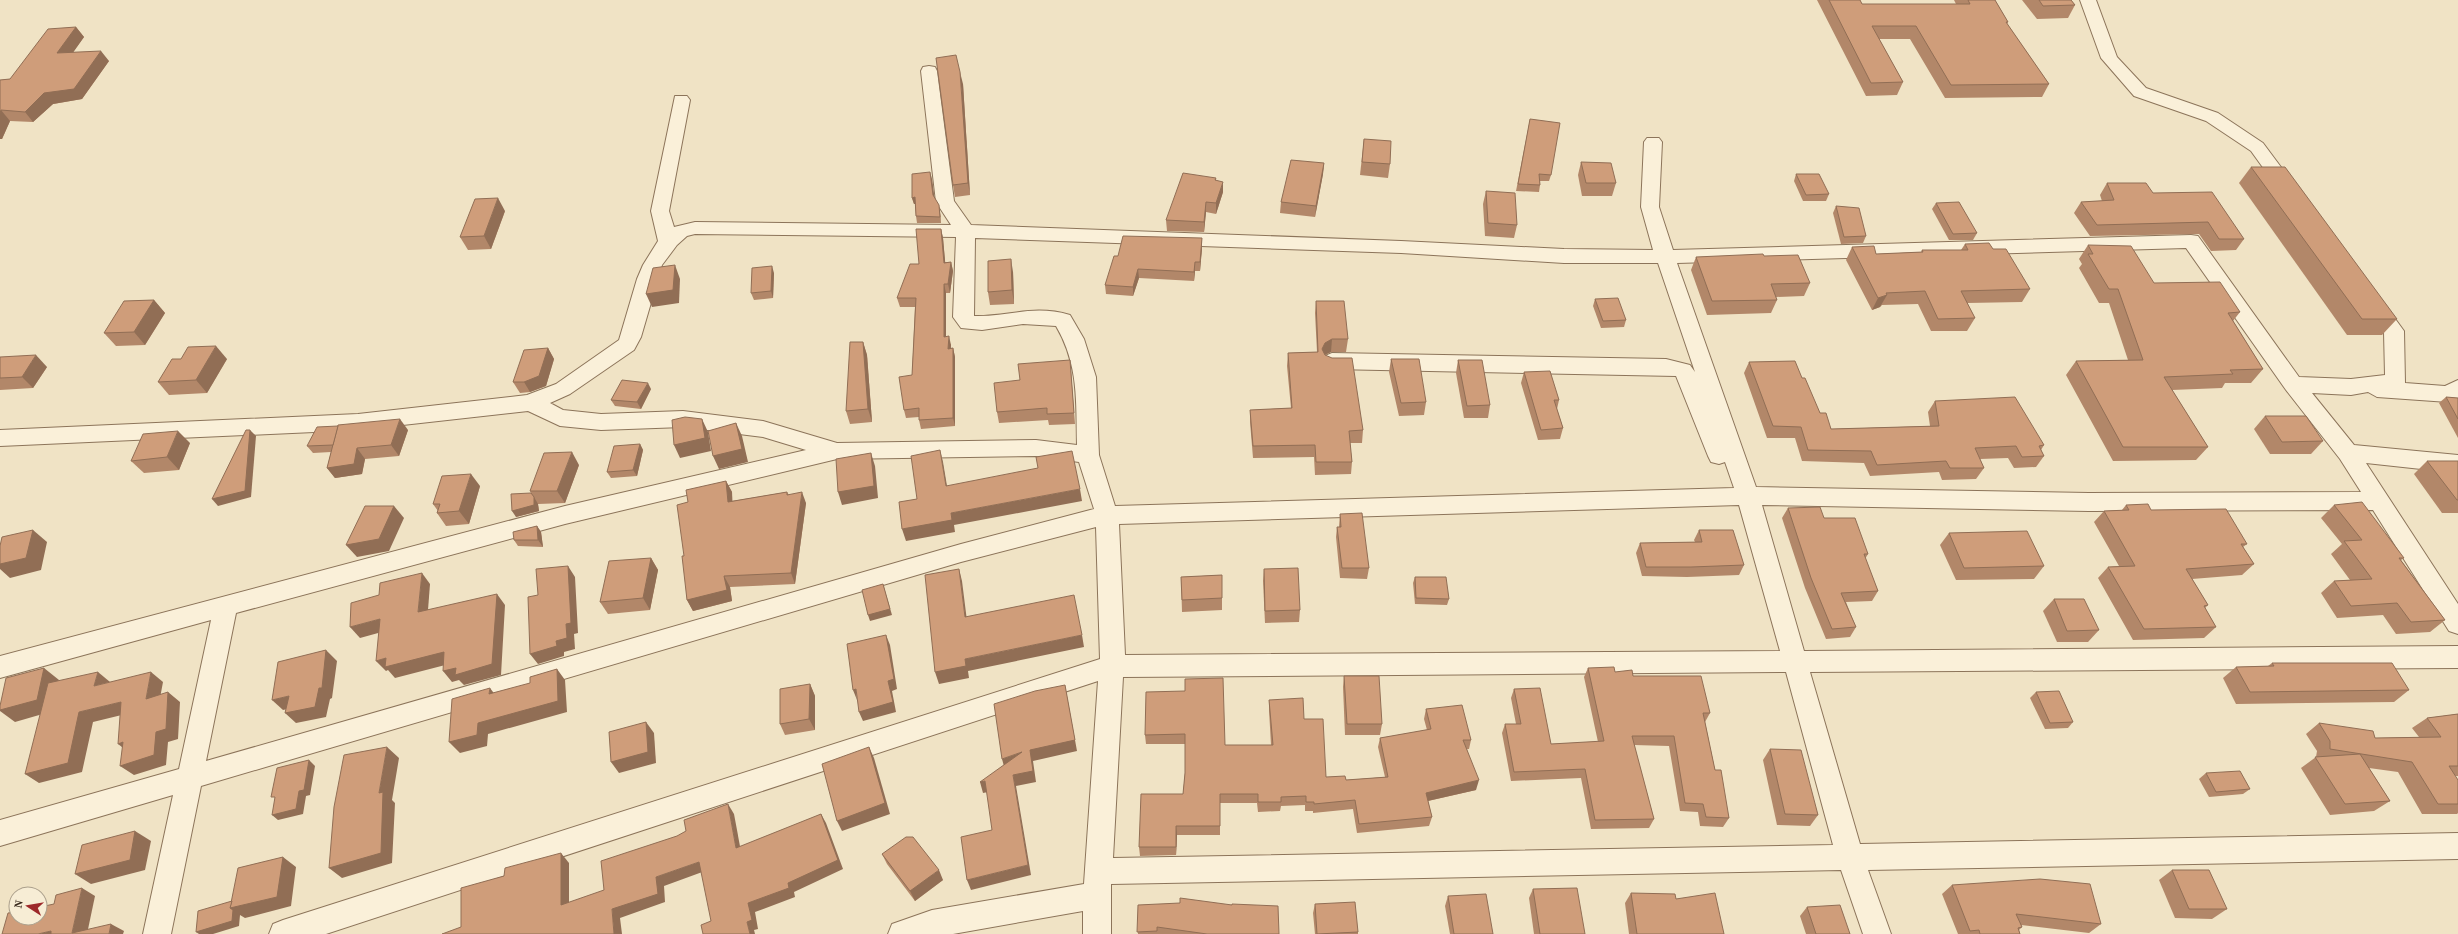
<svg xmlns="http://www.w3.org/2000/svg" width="2458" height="934" font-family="'Source Serif 4',serif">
  <rect width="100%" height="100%" fill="#f0e3c5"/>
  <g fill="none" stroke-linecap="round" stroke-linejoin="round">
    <defs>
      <g id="street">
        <path d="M 2080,0 L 2096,0 L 2117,57 L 2146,88 L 2218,113 L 2263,143 L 2298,190 L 2296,194 L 2289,196 L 2282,194 L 2251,151 L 2206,121 L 2134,96 L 2101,58 Z"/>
        <path d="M 929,66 L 935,67 L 937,71 L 954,201 L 971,225 L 1401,241 L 1564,249 L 1653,250 L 1641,207 L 1644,142 L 1647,138 L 1659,138 L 1662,142 L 1659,207 L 1673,250 L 2191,235 L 2198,236 L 2299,377 L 2351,379 L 2385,375 L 2384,332 L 2363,303 L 2366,298 L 2373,296 L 2380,298 L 2404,331 L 2405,383 L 2445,386 L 2458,380 L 2458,398 L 2448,402 L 2377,397 L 2368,392 L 2351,395 L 2312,393 L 2354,445 L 2458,455 L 2458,473 L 2366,463 L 2458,604 L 2458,634 L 2449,631 L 2373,510 L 2089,511 L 1762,505 L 1804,651 L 2458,646 L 2458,668 L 1810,672 L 1860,844 L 2458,833 L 2458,859 L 1868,870 L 1891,934 L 1863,934 L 1841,870 L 1111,884 L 1111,934 L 1083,934 L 1083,911 L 953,934 L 888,934 L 892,924 L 932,910 L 1084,884 L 1098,681 L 326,934 L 269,934 L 273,924 L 283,920 L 1100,659 L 1096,527 L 961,562 L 201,786 L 171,934 L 143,934 L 173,795 L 0,846 L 0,820 L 179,769 L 211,620 L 0,678 L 0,656 L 565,506 L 806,450 L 763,437 L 683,427 L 601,430 L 560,426 L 528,411 L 358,430 L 0,446 L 0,430 L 358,414 L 527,395 L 556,384 L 619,340 L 637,279 L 643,265 L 658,241 L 651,211 L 675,96 L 687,96 L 690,100 L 669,211 L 674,227 L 695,222 L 951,225 L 936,202 L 921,71 L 923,67 ZM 695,234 L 956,237 L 953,317 L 961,328 L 982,330 L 1023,324 L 1056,326 C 1079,365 1076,402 1077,445 L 1036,440 L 837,443 L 763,421 L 683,411 L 601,414 L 563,410 L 550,403 L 570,394 L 634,350 L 641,337 L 662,265 L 677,245 L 687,236 ZM 975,238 L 1401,253 L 1564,263 L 1658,263 L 1695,372 L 1690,365 L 1666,359 L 1332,353 L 1325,356 L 1322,361 L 1325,366 L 1332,369 L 1676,376 L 1708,456 L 1711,462 L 1719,464 L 1725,462 L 1734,488 L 1115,506 L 1099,455 L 1096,377 L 1084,339 L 1070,315 C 1033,304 1009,317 974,316 ZM 2186,248 L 2286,390 L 2340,459 L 2361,492 L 2089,493 L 1756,487 L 1677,263 ZM 1036,456 L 1079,462 L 1094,509 L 961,544 L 206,761 L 236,613 L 565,524 L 837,459 ZM 1739,505 L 1780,651 L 1125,655 L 1119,524 ZM 1786,672 L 1833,845 L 1113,858 L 1123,677 Z"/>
      </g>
    </defs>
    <use href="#street" stroke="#8c745a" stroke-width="2"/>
    <use href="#street" fill="#faf0d9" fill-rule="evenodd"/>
  </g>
  <g fill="#b28769">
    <path d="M 1817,0 L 1860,0 L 1862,4 L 1956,4 L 1954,0 L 1995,0 L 2008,22 L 2007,24 L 2049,84 L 2042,97 L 1945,98 L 1910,39 L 1879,39 L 1903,82 L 1897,95 L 1866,96 Z"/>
    <path d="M 2022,0 L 2071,0 L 2075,5 L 2068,18 L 2037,19 Z"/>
    <path d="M 76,27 L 84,37 L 73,52 L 109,61 L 82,99 L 53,104 L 33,122 L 10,121 L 2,139 L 0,139 L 0,80 L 10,79 Z"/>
    <path d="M 963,84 L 970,195 L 955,197 L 953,185 Z"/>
    <path d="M 1530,119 L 1551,175 L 1549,181 L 1540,181 L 1540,185 L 1539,192 L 1516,191 Z"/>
    <path d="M 1364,139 L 1390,164 L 1388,178 L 1360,175 Z"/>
    <path d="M 1581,162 L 1616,183 L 1612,196 L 1582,196 L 1578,175 Z"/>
    <path d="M 1324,163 L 1323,174 L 1315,217 L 1280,213 L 1281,202 Z"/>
    <path d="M 2251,167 L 2397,319 L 2382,335 L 2347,335 L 2239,183 Z"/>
    <path d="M 1796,174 L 1829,194 L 1826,201 L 1803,201 L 1794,181 Z"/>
    <path d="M 1216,178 L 1216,181 L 1223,192 L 1216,214 L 1206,212 L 1204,232 L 1167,231 L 1166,220 Z"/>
    <path d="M 932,179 L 934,197 L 940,212 L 941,223 L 917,223 L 916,216 L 915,204 L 914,204 L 912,198 Z"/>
    <path d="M 2107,183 L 2153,193 L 2244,239 L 2236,250 L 2211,251 L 2199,234 L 2090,236 L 2074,213 L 2081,202 L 2102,201 L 2100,195 Z"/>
    <path d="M 1486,191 L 1517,225 L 1514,238 L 1485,236 L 1483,204 Z"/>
    <path d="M 1936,203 L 1977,233 L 1973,240 L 1949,240 L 1932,209 Z"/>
    <path d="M 1836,206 L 1866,236 L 1863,243 L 1841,244 L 1833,213 Z"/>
    <path d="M 505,211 L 491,249 L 468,250 L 460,237 Z"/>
    <path d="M 941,229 L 943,238 L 945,262 L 951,262 L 953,271 L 950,293 L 946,293 L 946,337 L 951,345 L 951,348 L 953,348 L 955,357 L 955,426 L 921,429 L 919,420 L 919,417 L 906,418 L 904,410 L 912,375 L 915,307 L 900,307 L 897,298 Z"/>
    <path d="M 1202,238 L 1202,248 L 1200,271 L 1195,271 L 1194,281 L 1139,278 L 1133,296 L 1106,294 L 1105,285 L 1118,256 Z"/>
    <path d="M 1965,244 L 1993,249 L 2030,289 L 2022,302 L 1967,303 L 1975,318 L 1967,331 L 1931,331 L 1918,304 L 1882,305 L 1880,307 L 1872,310 L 1846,260 L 1852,247 L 1876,254 L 1921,252 L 1922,250 L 1961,250 Z"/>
    <path d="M 2088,245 L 2154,283 L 2240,312 L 2233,321 L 2263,369 L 2251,383 L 2225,383 L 2222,388 L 2172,390 L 2208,447 L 2196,460 L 2113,461 L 2066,375 L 2076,361 L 2128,360 L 2109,303 L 2099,303 L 2079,268 L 2082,264 L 2079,259 Z"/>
    <path d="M 1764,256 L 1810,283 L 1804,296 L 1776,297 L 1777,300 L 1771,313 L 1707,315 L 1691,270 L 1696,257 Z"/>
    <path d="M 1013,272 L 1014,304 L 990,305 L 988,292 Z"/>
    <path d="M 774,273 L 773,298 L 754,300 L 751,293 Z"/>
    <path d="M 1595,299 L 1626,320 L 1624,327 L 1601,328 L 1593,306 Z"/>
    <path d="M 154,300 L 165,313 L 145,345 L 116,346 L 104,333 Z"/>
    <path d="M 1316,301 L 1348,339 L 1346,352 L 1331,352 L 1325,355 L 1363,430 L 1362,443 L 1350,443 L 1352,462 L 1351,474 L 1315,475 L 1314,457 L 1253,458 L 1250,422 L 1250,410 L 1291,408 L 1287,366 L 1288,353 L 1317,352 L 1315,313 Z"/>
    <path d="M 863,342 L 867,355 L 872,422 L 850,424 L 846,411 Z"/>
    <path d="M 548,348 L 554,359 L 546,386 L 530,392 L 520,393 L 513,382 Z"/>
    <path d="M 0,357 L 47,367 L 33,388 L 0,390 Z"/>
    <path d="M 181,359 L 227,359 L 207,393 L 169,395 L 158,382 Z"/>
    <path d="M 1391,359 L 1426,402 L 1424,415 L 1399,416 L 1389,372 Z"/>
    <path d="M 1458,360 L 1490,405 L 1488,418 L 1464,418 L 1456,373 Z"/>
    <path d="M 1749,362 L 1802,378 L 1820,413 L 1831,429 L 1930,426 L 1928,412 L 1935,401 L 2044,445 L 2041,450 L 2044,456 L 2036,467 L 2014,468 L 2008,458 L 1980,459 L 1984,468 L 1976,479 L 1942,480 L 1939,472 L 1870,476 L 1864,463 L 1802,461 L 1795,438 L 1767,438 L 1744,373 Z"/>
    <path d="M 1071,371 L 1075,424 L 1049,425 L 1048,420 L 999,423 L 997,412 L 1020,380 Z"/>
    <path d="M 1524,372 L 1559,400 L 1557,409 L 1563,428 L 1560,439 L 1538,440 L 1521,383 Z"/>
    <path d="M 651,389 L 641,409 L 615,406 L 611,400 Z"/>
    <path d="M 2446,397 L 2458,398 L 2458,438 L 2439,403 Z"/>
    <path d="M 2265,416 L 2323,441 L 2311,454 L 2270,454 L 2254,429 Z"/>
    <path d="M 408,430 L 399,456 L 365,459 L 362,474 L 335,478 L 327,468 L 331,452 L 313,453 L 307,446 Z"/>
    <path d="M 190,443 L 179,470 L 144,473 L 131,461 Z"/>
    <path d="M 640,444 L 643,450 L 637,476 L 611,478 L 607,472 Z"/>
    <path d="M 2427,461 L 2458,461 L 2458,513 L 2442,513 L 2414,474 Z"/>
    <path d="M 579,465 L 565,503 L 538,504 L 539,511 L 516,517 L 531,493 L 530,491 Z"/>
    <path d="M 726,481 L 732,492 L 732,501 L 787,492 L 789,495 L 806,503 L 795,584 L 730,587 L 732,601 L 693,611 L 687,600 L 684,556 L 688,502 Z"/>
    <path d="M 480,486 L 469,524 L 446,526 L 437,513 L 438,511 L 433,504 Z"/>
    <path d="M 2126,505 L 2151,510 L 2247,544 L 2243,547 L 2254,564 L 2242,575 L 2192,579 L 2208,605 L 2205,608 L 2216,627 L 2204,638 L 2133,640 L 2098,578 L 2108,567 L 2119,566 L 2094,522 L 2104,511 L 2122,510 Z"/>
    <path d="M 2334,505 L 2404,558 L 2401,560 L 2445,620 L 2430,632 L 2396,634 L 2383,615 L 2337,618 L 2321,593 L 2334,581 L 2350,580 L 2331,554 L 2342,544 L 2321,518 Z"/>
    <path d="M 1788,508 L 1824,518 L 1868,554 L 1865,559 L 1878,591 L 1872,601 L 1846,602 L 1856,627 L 1850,637 L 1826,639 L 1805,588 L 1782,518 Z"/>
    <path d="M 1340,514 L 1369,568 L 1367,579 L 1340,578 L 1336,537 L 1337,527 L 1339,527 Z"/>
    <path d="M 537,526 L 541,532 L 543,547 L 518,546 L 514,540 Z"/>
    <path d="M 1699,530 L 1744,565 L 1739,575 L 1687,577 L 1642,576 L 1636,553 L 1640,543 L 1695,542 L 1694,540 Z"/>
    <path d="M 1949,533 L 2044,566 L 2034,579 L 1956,580 L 1940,545 Z"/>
    <path d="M 651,558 L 658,570 L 650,610 L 608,614 L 600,602 Z"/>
    <path d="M 1264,569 L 1300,610 L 1299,622 L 1265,623 L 1263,581 Z"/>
    <path d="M 1222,575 L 1222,610 L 1182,612 L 1181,577 Z"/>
    <path d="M 1415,577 L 1449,599 L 1447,605 L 1415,604 L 1413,583 Z"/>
    <path d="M 2054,599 L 2099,630 L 2088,642 L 2057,642 L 2043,611 Z"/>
    <path d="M 2272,663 L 2409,690 L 2394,702 L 2236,704 L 2223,678 L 2236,667 L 2268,666 Z"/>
    <path d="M 1588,668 L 1615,672 L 1633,676 L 1710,713 L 1705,722 L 1715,770 L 1729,818 L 1723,827 L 1700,826 L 1698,812 L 1680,811 L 1669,746 L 1634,745 L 1654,819 L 1649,828 L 1591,829 L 1581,778 L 1511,781 L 1502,733 L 1505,724 L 1516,724 L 1511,698 L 1514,689 L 1551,744 L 1598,742 L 1584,677 Z"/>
    <path d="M 1344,676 L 1382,724 L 1380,735 L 1345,735 L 1343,687 Z"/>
    <path d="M 810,684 L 815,696 L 815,730 L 785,735 L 780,724 Z"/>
    <path d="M 1185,691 L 1225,745 L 1271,745 L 1269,710 L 1269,700 L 1304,719 L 1326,777 L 1346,780 L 1385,777 L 1378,747 L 1380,738 L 1427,730 L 1424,719 L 1426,709 L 1471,740 L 1469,749 L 1467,749 L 1476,790 L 1428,801 L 1432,817 L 1429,826 L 1357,833 L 1353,809 L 1313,813 L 1313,811 L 1305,811 L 1305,805 L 1281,806 L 1280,811 L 1258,812 L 1257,803 L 1220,803 L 1220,835 L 1177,835 L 1176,855 L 1140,856 L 1139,847 L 1183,794 L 1185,773 L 1185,744 L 1146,744 L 1145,735 Z"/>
    <path d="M 2036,692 L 2073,722 L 2068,728 L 2045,729 L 2030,698 Z"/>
    <path d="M 2458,714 L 2458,776 L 2455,776 L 2458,780 L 2458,813 L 2457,814 L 2422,814 L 2398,772 L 2369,768 L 2390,801 L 2374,811 L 2330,815 L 2301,768 L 2316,757 L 2317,751 L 2306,734 L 2319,723 L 2375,738 L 2419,737 L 2412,728 L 2427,718 Z"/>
    <path d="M 1770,749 L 1818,815 L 1810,826 L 1777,825 L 1763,760 Z"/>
    <path d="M 2206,773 L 2250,789 L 2243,794 L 2209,797 L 2199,779 Z"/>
    <path d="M 882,854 L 943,880 L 915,901 L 887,864 Z"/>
    <path d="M 2172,870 L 2227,909 L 2212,919 L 2175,918 L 2159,880 Z"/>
    <path d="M 1952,885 L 2101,924 L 2089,933 L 2021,925 L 2022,927 L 2019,930 L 2020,934 L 1958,934 L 1942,894 Z"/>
    <path d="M 1533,889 L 1585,934 L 1534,934 L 1529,898 Z"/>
    <path d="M 1631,893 L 1676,899 L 1724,934 L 1629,934 L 1625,903 Z"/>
    <path d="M 1448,896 L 1493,934 L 1450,934 L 1445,906 Z"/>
    <path d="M 1315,904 L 1358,932 L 1358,934 L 1315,934 L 1313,913 Z"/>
    <path d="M 1138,905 L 1279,934 L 1138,934 Z"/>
    <path d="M 1807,907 L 1850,934 L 1806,934 L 1800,916 Z"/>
  </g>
  <g fill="#916e55">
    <path d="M 76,27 L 84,37 L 65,64 L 57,53 Z"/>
    <path d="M 101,51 L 109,61 L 82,99 L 53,104 L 33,122 L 25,112 L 44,93 Z"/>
    <path d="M 960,72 L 963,84 L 970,195 L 968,183 Z"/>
    <path d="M 1,110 L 10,121 L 2,139 L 0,139 L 0,113 Z"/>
    <path d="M 1324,163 L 1323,174 L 1315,217 L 1316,206 Z"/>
    <path d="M 930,172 L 932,179 L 935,202 L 933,195 Z"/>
    <path d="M 1223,182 L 1223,192 L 1216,214 L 1216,203 Z"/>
    <path d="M 915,197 L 916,204 L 914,204 L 912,198 Z"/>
    <path d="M 498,198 L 505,211 L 491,249 L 484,236 Z"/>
    <path d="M 1206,202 L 1206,212 L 1204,232 L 1204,222 Z"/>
    <path d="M 939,205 L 940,212 L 941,223 L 940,217 Z"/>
    <path d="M 941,229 L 943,238 L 946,271 L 944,263 Z"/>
    <path d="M 1202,238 L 1202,248 L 1200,271 L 1200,262 Z"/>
    <path d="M 1011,259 L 1013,272 L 1014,304 L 1012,290 Z"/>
    <path d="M 951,262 L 953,271 L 950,293 L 948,284 Z"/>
    <path d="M 1195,262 L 1195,271 L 1194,281 L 1194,272 Z"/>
    <path d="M 675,265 L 680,279 L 679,303 L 652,307 L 646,294 Z"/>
    <path d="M 772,266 L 774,273 L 773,298 L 771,291 Z"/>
    <path d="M 1138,269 L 1139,278 L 1133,296 L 1133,287 Z"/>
    <path d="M 944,284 L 946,293 L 946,346 L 944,337 Z"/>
    <path d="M 1887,295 L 1880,307 L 1872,310 L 1878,298 Z"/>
    <path d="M 154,300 L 165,313 L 145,345 L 134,332 Z"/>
    <path d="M 949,336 L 951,345 L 950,357 L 948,349 Z"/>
    <path d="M 1332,339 L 1331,352 L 1324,355 L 1322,349 L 1325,343 Z"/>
    <path d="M 863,342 L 867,355 L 872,422 L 868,409 Z"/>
    <path d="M 216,346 L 227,359 L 207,393 L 196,380 Z"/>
    <path d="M 548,348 L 554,359 L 546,386 L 530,392 L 524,382 Z"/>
    <path d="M 953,348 L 955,357 L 955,426 L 953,418 Z"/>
    <path d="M 36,355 L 47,367 L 33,388 L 22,377 Z"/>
    <path d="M 648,383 L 651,389 L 641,409 L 637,402 Z"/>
    <path d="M 400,419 L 408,430 L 399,456 L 391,445 Z"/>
    <path d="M 702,419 L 708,432 L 711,451 L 680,458 L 674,445 Z"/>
    <path d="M 736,423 L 742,436 L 748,462 L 719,469 L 713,456 Z"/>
    <path d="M 250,430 L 256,436 L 251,497 L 218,506 L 212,499 Z"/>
    <path d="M 178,431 L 190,443 L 179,470 L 167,457 Z"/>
    <path d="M 640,444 L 643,450 L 637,476 L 633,470 Z"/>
    <path d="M 357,448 L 365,459 L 362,474 L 335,478 L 327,468 Z"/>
    <path d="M 940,450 L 943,462 L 949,498 L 946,486 Z"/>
    <path d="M 572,452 L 579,465 L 565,503 L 557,491 Z"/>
    <path d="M 871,453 L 875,466 L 878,498 L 842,505 L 838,492 Z"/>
    <path d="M 471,474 L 480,486 L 469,524 L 459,511 Z"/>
    <path d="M 726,481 L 732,492 L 733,513 L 728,502 Z"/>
    <path d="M 1080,489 L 1082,501 L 954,525 L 955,532 L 906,541 L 902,529 L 951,513 Z"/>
    <path d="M 802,492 L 806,503 L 795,584 L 791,573 Z"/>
    <path d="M 534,497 L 538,504 L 539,511 L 516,517 L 512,511 Z"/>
    <path d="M 394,506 L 404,518 L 389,551 L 357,557 L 346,545 Z"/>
    <path d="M 537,526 L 541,532 L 543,547 L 538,540 Z"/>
    <path d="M 33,530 L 47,542 L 41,570 L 10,578 L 0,569 L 0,564 Z"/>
    <path d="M 651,558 L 658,570 L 650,610 L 643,598 Z"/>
    <path d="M 568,566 L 575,577 L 578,633 L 574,634 L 575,649 L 564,652 L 564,656 L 538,664 L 530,654 L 556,641 L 566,624 Z"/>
    <path d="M 959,569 L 962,581 L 968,629 L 965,617 Z"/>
    <path d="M 422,573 L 430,584 L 427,623 L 418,612 Z"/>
    <path d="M 724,576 L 730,587 L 732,601 L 693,611 L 687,600 Z"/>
    <path d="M 883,584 L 892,615 L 870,621 L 868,615 Z"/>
    <path d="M 497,594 L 505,605 L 501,675 L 464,685 L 459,680 L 452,682 L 443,671 Z"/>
    <path d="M 380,619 L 389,630 L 360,638 L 350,627 Z"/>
    <path d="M 886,635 L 890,645 L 897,689 L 892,691 L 896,712 L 863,721 L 859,712 L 888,681 Z"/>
    <path d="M 1082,635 L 1084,647 L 968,671 L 969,678 L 939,684 L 935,672 L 965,659 Z"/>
    <path d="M 326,650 L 337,661 L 332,698 L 330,699 L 326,717 L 296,723 L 285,713 Z"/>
    <path d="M 444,652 L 453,663 L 395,678 L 388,670 L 386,671 L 376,661 L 386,658 Z"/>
    <path d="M 44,668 L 59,680 L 53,711 L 15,722 L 0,711 L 0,710 Z"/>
    <path d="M 557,669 L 565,680 L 567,712 L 488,734 L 487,746 L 460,753 L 449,742 L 478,723 Z"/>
    <path d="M 98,672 L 110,682 L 94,686 Z"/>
    <path d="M 151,672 L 163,682 L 158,709 L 146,699 Z"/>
    <path d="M 810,684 L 815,696 L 815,730 L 809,719 Z"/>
    <path d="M 1065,685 L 1077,751 L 1033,761 L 1036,782 L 1016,786 L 1031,875 L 971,890 L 967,880 L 1028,865 L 1013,775 L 1030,750 Z"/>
    <path d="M 490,688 L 499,700 L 489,694 Z"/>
    <path d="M 856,689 L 857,700 L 853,690 Z"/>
    <path d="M 168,692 L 180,702 L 178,739 L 168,742 L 166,765 L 134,775 L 120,766 L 156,732 Z"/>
    <path d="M 289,696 L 300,706 L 283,710 L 272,700 Z"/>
    <path d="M 121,702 L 134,712 L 93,722 L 82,772 L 39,783 L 25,774 L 79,712 Z"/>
    <path d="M 646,722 L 654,733 L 656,763 L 619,773 L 611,762 Z"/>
    <path d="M 123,742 L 131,754 L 118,744 Z"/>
    <path d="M 387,747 L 399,758 L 392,800 L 395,803 L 392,863 L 342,878 L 329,868 L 379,793 Z"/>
    <path d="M 869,747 L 874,758 L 890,814 L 842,831 L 837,821 Z"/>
    <path d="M 1022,752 L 1005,770 L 1002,759 Z"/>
    <path d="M 309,760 L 315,766 L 310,795 L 306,796 L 303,814 L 278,820 L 272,815 L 299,791 Z"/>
    <path d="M 1479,780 L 1476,790 L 1423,802 L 1426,793 Z"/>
    <path d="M 985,781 L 988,792 L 983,793 L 980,782 Z"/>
    <path d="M 728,804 L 734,814 L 742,857 L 736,848 Z"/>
    <path d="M 821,814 L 826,823 L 843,869 L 794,892 L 795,897 L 755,912 L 758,929 L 754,930 L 755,934 L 750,934 L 747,922 L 748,903 L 788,883 Z"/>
    <path d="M 1176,826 L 1177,835 L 1176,855 Z"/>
    <path d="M 135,831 L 151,841 L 145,870 L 91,884 L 75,874 Z"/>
    <path d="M 561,853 L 569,863 L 569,914 L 561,905 Z"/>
    <path d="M 283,857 L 296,867 L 291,906 L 245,918 L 240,915 L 239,926 L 213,934 L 199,934 L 196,932 L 230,908 Z"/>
    <path d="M 699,862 L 705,871 L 664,886 L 665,902 L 620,918 L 622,934 L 614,934 L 612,909 L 656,877 Z"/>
    <path d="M 939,870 L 943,880 L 915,901 L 910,891 Z"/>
    <path d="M 82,888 L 95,896 L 87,934 L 72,933 Z"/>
    <path d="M 111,924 L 124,931 L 123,934 L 109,934 Z"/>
    <path d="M 51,931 L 57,934 L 38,934 Z"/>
  </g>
  <g fill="#cf9d7a" stroke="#916e55">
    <path d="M 1829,0 L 1860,0 L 1862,4 L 1970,4 L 1968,0 L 1995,0 L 2008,22 L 2006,22 L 2049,84 L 1951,85 L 1916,26 L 1872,26 L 1903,82 L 1871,83 Z"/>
    <path d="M 2039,0 L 2071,0 L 2075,5 L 2043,6 Z"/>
    <path d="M 76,27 L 57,53 L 101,51 L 74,89 L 44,93 L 25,112 L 1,110 L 0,113 L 0,80 L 10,79 L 48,29 Z"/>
    <path d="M 956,55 L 960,72 L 968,183 L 953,185 L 936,58 Z"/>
    <path d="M 1530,119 L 1560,123 L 1551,175 L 1539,174 L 1540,185 L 1518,184 Z"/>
    <path d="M 1364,139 L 1391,141 L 1390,164 L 1362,162 Z"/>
    <path d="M 1291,160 L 1324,163 L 1316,206 L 1281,202 Z"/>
    <path d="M 1581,162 L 1611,163 L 1616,183 L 1586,183 Z"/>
    <path d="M 2251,167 L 2285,167 L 2397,319 L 2362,319 Z"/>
    <path d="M 930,172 L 933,195 L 939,205 L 940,217 L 916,216 L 915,197 L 912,198 L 912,174 Z"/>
    <path d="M 1183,173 L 1216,178 L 1215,180 L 1223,182 L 1216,203 L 1206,202 L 1204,222 L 1166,220 Z"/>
    <path d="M 1796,174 L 1819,174 L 1829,194 L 1806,195 Z"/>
    <path d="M 2107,183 L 2146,183 L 2153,193 L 2212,192 L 2244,239 L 2219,239 L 2208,222 L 2097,225 L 2081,202 L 2114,200 Z"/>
    <path d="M 1486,191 L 1515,193 L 1517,225 L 1488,223 Z"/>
    <path d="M 498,198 L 484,236 L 460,237 L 475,199 Z"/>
    <path d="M 1959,202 L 1977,233 L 1953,234 L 1936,203 Z"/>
    <path d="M 1836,206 L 1859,208 L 1866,236 L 1844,237 Z"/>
    <path d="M 916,229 L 941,229 L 944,263 L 951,262 L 948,284 L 944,284 L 944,337 L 949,336 L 948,349 L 953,348 L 953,418 L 919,420 L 919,408 L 904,410 L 899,377 L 912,375 L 916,298 L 897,298 L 910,264 L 919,264 Z"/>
    <path d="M 1123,236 L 1202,238 L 1200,262 L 1195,262 L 1194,272 L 1138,269 L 1133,287 L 1105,285 L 1114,256 L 1118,256 Z"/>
    <path d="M 1989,243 L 1993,249 L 2006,249 L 2030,289 L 1961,291 L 1975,318 L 1938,319 L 1925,291 L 1886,293 L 1887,295 L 1878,298 L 1852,247 L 1874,246 L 1876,254 L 1923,252 L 1922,250 L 1968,250 L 1965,244 Z"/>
    <path d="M 2088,245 L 2131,246 L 2154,283 L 2220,282 L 2240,312 L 2228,313 L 2263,369 L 2230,370 L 2233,374 L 2164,377 L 2208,447 L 2123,447 L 2076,361 L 2143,360 L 2118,289 L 2109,289 L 2088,254 L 2093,254 Z"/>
    <path d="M 1763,254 L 1764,256 L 1798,255 L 1810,283 L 1771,284 L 1777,300 L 1712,301 L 1696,257 Z"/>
    <path d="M 1011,259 L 1012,290 L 988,292 L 988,261 Z"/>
    <path d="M 675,265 L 673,290 L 646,294 L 653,268 Z"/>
    <path d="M 772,266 L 771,291 L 751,293 L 752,268 Z"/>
    <path d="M 1618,298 L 1626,320 L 1603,321 L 1595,299 Z"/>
    <path d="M 154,300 L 134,332 L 104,333 L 124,301 Z"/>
    <path d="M 1316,301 L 1344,301 L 1348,339 L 1332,339 L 1325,343 L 1322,349 L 1325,355 L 1332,358 L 1352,358 L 1363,430 L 1349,431 L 1352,462 L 1316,462 L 1315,445 L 1253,446 L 1250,410 L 1292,408 L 1288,353 L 1318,352 Z"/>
    <path d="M 850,342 L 863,342 L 868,409 L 846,411 Z"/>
    <path d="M 216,346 L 196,380 L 158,382 L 172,359 L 181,359 L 188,347 Z"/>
    <path d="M 548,348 L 539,376 L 524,382 L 513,382 L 524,350 Z"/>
    <path d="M 36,355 L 22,377 L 0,378 L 0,357 Z"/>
    <path d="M 1391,359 L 1419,359 L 1426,402 L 1401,403 Z"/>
    <path d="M 1070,360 L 1074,413 L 1047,414 L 1047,408 L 997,412 L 994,383 L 1020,380 L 1018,364 Z"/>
    <path d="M 1458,360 L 1482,360 L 1490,405 L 1467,406 Z"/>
    <path d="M 1795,361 L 1802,378 L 1805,378 L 1820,413 L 1826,413 L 1831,429 L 1939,426 L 1935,401 L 2015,397 L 2044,445 L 2039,446 L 2044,456 L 2022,457 L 2016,446 L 1975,448 L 1984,468 L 1950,468 L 1946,461 L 1877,465 L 1871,451 L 1808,450 L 1801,427 L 1773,426 L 1749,362 Z"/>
    <path d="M 1550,371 L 1559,400 L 1554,400 L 1563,428 L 1541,430 L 1524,372 Z"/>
    <path d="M 622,380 L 648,383 L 637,402 L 611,400 Z"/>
    <path d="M 2446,397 L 2458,398 L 2458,419 Z"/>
    <path d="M 2265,416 L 2306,416 L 2323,441 L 2282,442 Z"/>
    <path d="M 685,417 L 702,419 L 705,438 L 674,445 L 672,420 Z"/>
    <path d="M 400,419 L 391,445 L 357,448 L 354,464 L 327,468 L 338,425 Z"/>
    <path d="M 736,423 L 742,449 L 713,456 L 708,431 Z"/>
    <path d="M 338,426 L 333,445 L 307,446 L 317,427 Z"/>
    <path d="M 246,430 L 250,430 L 245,491 L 212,499 Z"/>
    <path d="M 178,431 L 167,457 L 131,461 L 143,434 Z"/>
    <path d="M 640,444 L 633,470 L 607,472 L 614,446 Z"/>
    <path d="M 940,450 L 946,486 L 1038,468 L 1036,457 L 1072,451 L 1080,489 L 951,513 L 952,520 L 902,529 L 899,502 L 917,499 L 911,456 Z"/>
    <path d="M 572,452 L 557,491 L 530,491 L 544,453 Z"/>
    <path d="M 871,453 L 874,486 L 838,492 L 836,459 Z"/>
    <path d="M 2427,461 L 2458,461 L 2458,500 L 2457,500 Z"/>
    <path d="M 471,474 L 459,511 L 437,513 L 440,504 L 433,504 L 442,476 Z"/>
    <path d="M 726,481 L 728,502 L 787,492 L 787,495 L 802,492 L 791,573 L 724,576 L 727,590 L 687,600 L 682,556 L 684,556 L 677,505 L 688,502 L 686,490 Z"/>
    <path d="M 531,493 L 534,497 L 534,505 L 512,511 L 511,494 Z"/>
    <path d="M 2362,502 L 2404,558 L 2399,558 L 2445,620 L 2411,622 L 2397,603 L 2351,606 L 2334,581 L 2372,579 L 2344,541 L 2362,540 L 2334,505 Z"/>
    <path d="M 2148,504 L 2151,510 L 2226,509 L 2247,544 L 2241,544 L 2254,564 L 2186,569 L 2208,605 L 2204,606 L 2216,627 L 2144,629 L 2108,567 L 2135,566 L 2104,511 L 2129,510 L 2126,505 Z"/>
    <path d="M 365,506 L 394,506 L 379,539 L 346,545 Z"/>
    <path d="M 1820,507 L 1824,518 L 1855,518 L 1868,554 L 1864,554 L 1878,591 L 1841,593 L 1856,627 L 1832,629 L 1811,578 L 1788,508 Z"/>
    <path d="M 1362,513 L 1369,568 L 1342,568 L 1337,527 L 1341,527 L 1340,514 Z"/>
    <path d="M 537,526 L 538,540 L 514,540 L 513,532 Z"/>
    <path d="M 33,530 L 26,558 L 0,564 L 0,546 L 2,537 Z"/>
    <path d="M 1699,530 L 1733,530 L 1744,565 L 1691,567 L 1646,567 L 1640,543 L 1702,542 Z"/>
    <path d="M 2027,531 L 2044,566 L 1964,568 L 1949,533 Z"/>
    <path d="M 651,558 L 643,598 L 600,602 L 609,561 Z"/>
    <path d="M 568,566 L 571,623 L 566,624 L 567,638 L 556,641 L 557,646 L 530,654 L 528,597 L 538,595 L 536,569 Z"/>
    <path d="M 1298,568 L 1300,610 L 1265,611 L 1264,569 Z"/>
    <path d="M 959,569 L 965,617 L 1074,595 L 1082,635 L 965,659 L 966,666 L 935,672 L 925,575 Z"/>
    <path d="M 422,573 L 418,612 L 497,594 L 492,664 L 455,675 L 456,668 L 443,671 L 444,652 L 385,667 L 386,658 L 376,661 L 380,619 L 350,627 L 351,603 L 379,595 L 380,583 Z"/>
    <path d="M 1222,575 L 1222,598 L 1182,600 L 1181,577 Z"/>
    <path d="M 1415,577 L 1446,577 L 1449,599 L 1416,598 Z"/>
    <path d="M 883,584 L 890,609 L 868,615 L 862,590 Z"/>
    <path d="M 2054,599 L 2084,599 L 2099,630 L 2067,631 Z"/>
    <path d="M 886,635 L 894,679 L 888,681 L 893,702 L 859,712 L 856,689 L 853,690 L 847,644 Z"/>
    <path d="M 326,650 L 322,688 L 319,688 L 315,707 L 285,713 L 289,696 L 272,700 L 278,662 Z"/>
    <path d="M 2272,663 L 2392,663 L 2409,690 L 2250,692 L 2236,667 L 2274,666 Z"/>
    <path d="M 1614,667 L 1615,672 L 1632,670 L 1633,676 L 1701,676 L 1710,713 L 1703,713 L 1715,770 L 1721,770 L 1729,818 L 1706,817 L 1703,804 L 1685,803 L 1674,736 L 1632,736 L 1654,819 L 1595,820 L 1585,769 L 1514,772 L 1505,724 L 1521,724 L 1514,689 L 1540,688 L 1551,744 L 1604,741 L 1588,668 Z"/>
    <path d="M 44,668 L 37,700 L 0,710 L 0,706 L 6,678 Z"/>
    <path d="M 557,669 L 558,701 L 478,723 L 477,735 L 449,742 L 452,699 L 490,688 L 489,694 L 530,683 L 530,677 Z"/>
    <path d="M 98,672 L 94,686 L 151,672 L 146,699 L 168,692 L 166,729 L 156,732 L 154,755 L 120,766 L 123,742 L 118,744 L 121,702 L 79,712 L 68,763 L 25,774 L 48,683 Z"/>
    <path d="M 1344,676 L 1379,676 L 1382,724 L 1347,724 Z"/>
    <path d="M 1223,678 L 1225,745 L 1273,745 L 1269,700 L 1303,698 L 1304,719 L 1323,719 L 1326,777 L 1345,776 L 1346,780 L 1388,777 L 1380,738 L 1431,729 L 1426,709 L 1462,705 L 1471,740 L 1463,740 L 1479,780 L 1426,793 L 1432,817 L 1359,824 L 1355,800 L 1314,804 L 1314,802 L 1306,802 L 1306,796 L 1281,797 L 1281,802 L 1258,802 L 1258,794 L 1220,794 L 1220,826 L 1176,826 L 1176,847 L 1139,847 L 1141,794 L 1183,794 L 1185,773 L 1185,734 L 1145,735 L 1146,692 L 1185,691 L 1185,679 Z"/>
    <path d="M 810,684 L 809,719 L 780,724 L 780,689 Z"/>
    <path d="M 1065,685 L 1075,740 L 1030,750 L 1033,771 L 1013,775 L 1028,865 L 967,880 L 961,837 L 992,830 L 985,781 L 980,782 L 1022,752 L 1002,759 L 994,704 L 1035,691 Z"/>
    <path d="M 2059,691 L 2073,722 L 2050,723 L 2036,692 Z"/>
    <path d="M 2458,714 L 2458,766 L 2449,766 L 2458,780 L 2458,804 L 2438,804 L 2412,762 L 2330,749 L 2330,741 L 2319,723 L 2373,731 L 2375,738 L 2441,737 L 2427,718 Z"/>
    <path d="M 646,722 L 648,752 L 611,762 L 609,732 Z"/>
    <path d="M 387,747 L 379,793 L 383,792 L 381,853 L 329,868 L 334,807 L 344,755 Z"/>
    <path d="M 869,747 L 885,803 L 837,821 L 822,764 Z"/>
    <path d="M 1770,749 L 1801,750 L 1818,815 L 1785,814 Z"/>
    <path d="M 2360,754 L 2390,801 L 2345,804 L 2315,757 Z"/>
    <path d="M 309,760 L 304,790 L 299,791 L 296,809 L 272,815 L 275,797 L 271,797 L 277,768 Z"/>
    <path d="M 2240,771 L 2250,789 L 2216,792 L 2206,773 Z"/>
    <path d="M 728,804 L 736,848 L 821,814 L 838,860 L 788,883 L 789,888 L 748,903 L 752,920 L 747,922 L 750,934 L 703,934 L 701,925 L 711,921 L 699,862 L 656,877 L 658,894 L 612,909 L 614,934 L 442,934 L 461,927 L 461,888 L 504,876 L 505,868 L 561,853 L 561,905 L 604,890 L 601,861 L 677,836 L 686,831 L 684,820 Z"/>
    <path d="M 135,831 L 130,860 L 75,874 L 82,845 Z"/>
    <path d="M 906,837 L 913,837 L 939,870 L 910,891 L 882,854 Z"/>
    <path d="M 283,857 L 277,897 L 230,908 L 238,868 Z"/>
    <path d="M 2172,870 L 2209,870 L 2227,909 L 2189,909 Z"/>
    <path d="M 2040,879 L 2090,884 L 2101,924 L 2016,914 L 2022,927 L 2018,928 L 2020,934 L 1980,934 L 1979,930 L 1970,931 L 1952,885 Z"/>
    <path d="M 82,888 L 72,933 L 111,924 L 109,934 L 51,934 L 51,931 L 38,934 L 2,934 L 8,913 L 16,912 L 16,918 L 40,918 L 40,907 L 54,904 L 56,895 Z"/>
    <path d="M 1577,888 L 1585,934 L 1540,934 L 1533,889 Z"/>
    <path d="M 1631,893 L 1675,894 L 1676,899 L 1715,893 L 1724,934 L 1637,934 Z"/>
    <path d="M 1486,894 L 1493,934 L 1454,934 L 1448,896 Z"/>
    <path d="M 1180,898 L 1232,905 L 1232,904 L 1278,906 L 1279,934 L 1207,934 L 1157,927 L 1157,931 L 1137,932 L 1138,905 L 1180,903 Z"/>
    <path d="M 232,901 L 230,908 L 233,910 L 232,921 L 196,932 L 198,911 Z"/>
    <path d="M 1355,902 L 1358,932 L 1317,934 L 1315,904 Z"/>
    <path d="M 1840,905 L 1850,934 L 1816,934 L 1807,907 Z"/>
  </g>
  <g transform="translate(28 906) rotate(282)"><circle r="19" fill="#f7edd5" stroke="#aca08c"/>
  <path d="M0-3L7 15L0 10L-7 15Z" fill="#9d292a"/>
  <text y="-6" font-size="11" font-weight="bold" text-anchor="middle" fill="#3b2c1f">N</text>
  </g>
</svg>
